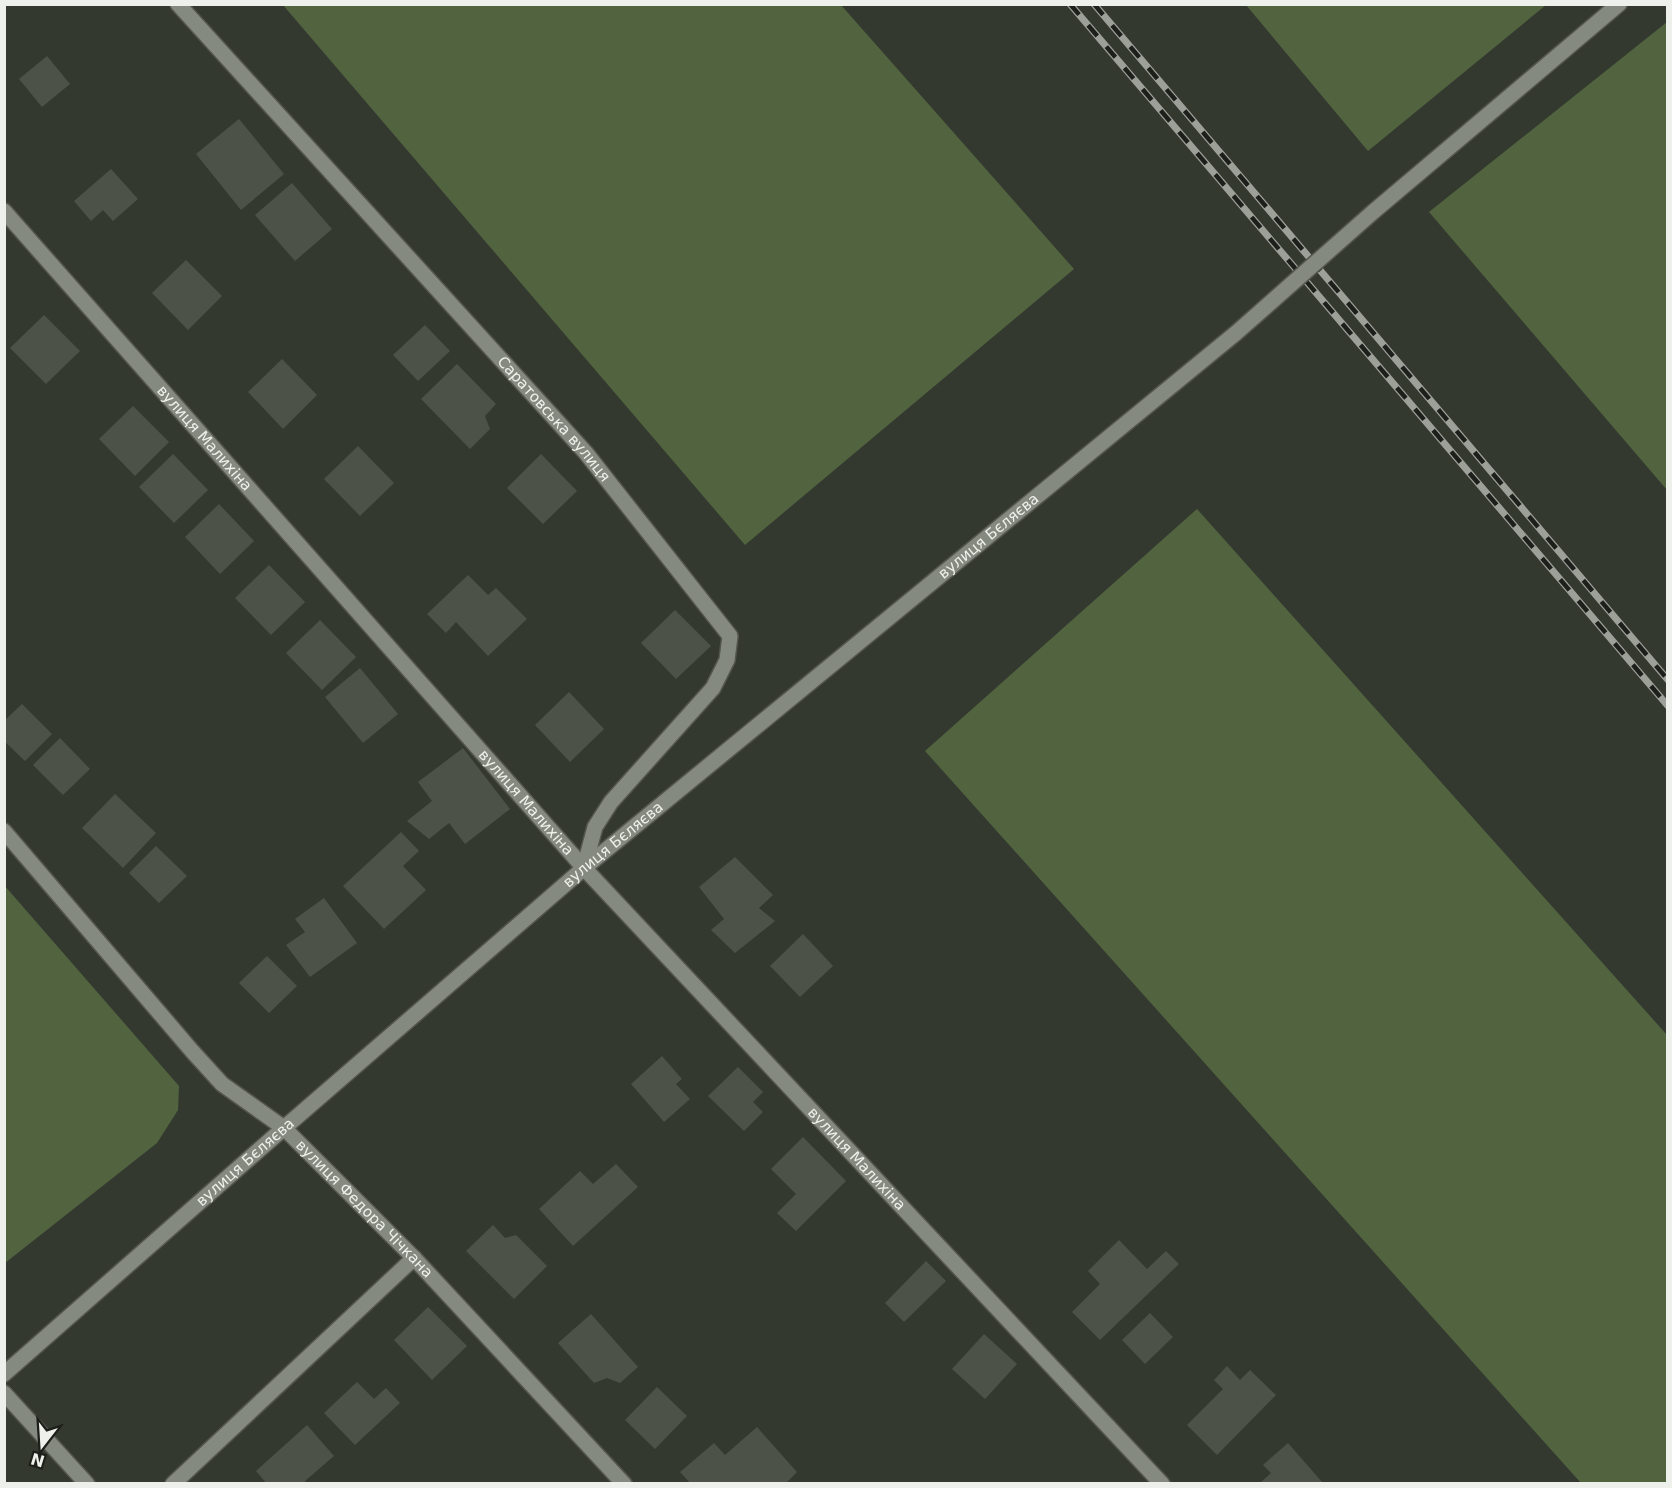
<svg xmlns="http://www.w3.org/2000/svg" width="1672" height="1488" font-family="'DejaVu Sans',sans-serif">
  <rect width="100%" height="100%" fill="#343930"/>
  <g fill="#52643f">
    <path d="M 283,5 L 841,5 L 1074,269 L 745,545 Z"/>
    <path d="M 1246,5 L 1546,5 L 1368,151 Z"/>
    <path d="M 1667,22 L 1667,490 L 1429,212 Z"/>
    <path d="M 1197,509 L 1667,1035 L 1667,1483 L 1581,1483 L 925,751 Z"/>
    <path d="M 4,885 L 179,1086 L 178,1110 L 157,1143 L 5,1263 Z"/>
  </g>
  <g fill="#4d5249">
    <path d="M 47,56 L 70,84 L 42,107 L 19,79 Z"/>
    <path d="M 239,119 L 284,174 L 241,210 L 196,154 Z"/>
    <path d="M 111,169 L 138,199 L 113,221 L 103,210 L 91,221 L 74,201 Z"/>
    <path d="M 292,183 L 332,229 L 295,261 L 255,215 Z"/>
    <path d="M 186,260 L 222,296 L 188,330 L 152,293 Z"/>
    <path d="M 44,315 L 80,351 L 46,384 L 10,348 Z"/>
    <path d="M 425,325 L 450,351 L 418,381 L 393,355 Z"/>
    <path d="M 282,359 L 317,395 L 283,429 L 248,392 Z"/>
    <path d="M 457,364 L 496,404 L 485,416 L 490,429 L 470,449 L 421,399 Z"/>
    <path d="M 133,406 L 169,442 L 135,476 L 99,439 Z"/>
    <path d="M 358,446 L 394,483 L 360,516 L 324,479 Z"/>
    <path d="M 173,454 L 208,490 L 174,523 L 139,487 Z"/>
    <path d="M 541,454 L 577,491 L 543,524 L 507,488 Z"/>
    <path d="M 219,504 L 254,541 L 220,574 L 185,537 Z"/>
    <path d="M 269,565 L 305,602 L 271,635 L 235,598 Z"/>
    <path d="M 468,575 L 488,595 L 496,588 L 527,619 L 488,656 L 456,622 L 446,633 L 427,614 Z"/>
    <path d="M 675,610 L 711,646 L 676,679 L 641,643 Z"/>
    <path d="M 320,620 L 356,657 L 322,690 L 286,653 Z"/>
    <path d="M 360,668 L 398,714 L 363,743 L 325,697 Z"/>
    <path d="M 569,692 L 604,729 L 570,762 L 535,725 Z"/>
    <path d="M 22,704 L 52,734 L 25,761 L 4,741 L 4,721 Z"/>
    <path d="M 60,738 L 90,769 L 63,795 L 33,765 Z"/>
    <path d="M 463,748 L 510,809 L 465,844 L 449,823 L 429,839 L 407,821 L 432,801 L 418,782 Z"/>
    <path d="M 115,794 L 156,833 L 123,868 L 82,828 Z"/>
    <path d="M 401,832 L 419,851 L 403,866 L 426,890 L 384,929 L 343,886 Z"/>
    <path d="M 156,846 L 187,876 L 159,903 L 129,873 Z"/>
    <path d="M 735,857 L 773,895 L 759,908 L 775,921 L 735,953 L 711,930 L 724,919 L 699,887 Z"/>
    <path d="M 324,898 L 357,943 L 310,977 L 286,945 L 305,932 L 295,919 Z"/>
    <path d="M 803,934 L 833,966 L 800,997 L 770,966 Z"/>
    <path d="M 267,956 L 297,986 L 269,1013 L 239,983 Z"/>
    <path d="M 662,1056 L 682,1079 L 676,1084 L 690,1099 L 664,1122 L 631,1084 Z"/>
    <path d="M 738,1067 L 763,1092 L 753,1102 L 763,1112 L 744,1131 L 708,1096 Z"/>
    <path d="M 803,1137 L 846,1181 L 796,1231 L 777,1213 L 796,1194 L 771,1169 Z"/>
    <path d="M 616,1164 L 638,1187 L 573,1246 L 539,1209 L 580,1171 L 593,1184 Z"/>
    <path d="M 493,1225 L 505,1238 L 516,1235 L 547,1266 L 514,1299 L 466,1251 Z"/>
    <path d="M 1119,1240 L 1147,1269 L 1166,1251 L 1179,1264 L 1100,1340 L 1072,1312 L 1100,1284 L 1088,1271 Z"/>
    <path d="M 926,1261 L 946,1281 L 904,1322 L 885,1303 Z"/>
    <path d="M 428,1307 L 467,1346 L 432,1380 L 394,1340 Z"/>
    <path d="M 1150,1313 L 1173,1337 L 1145,1364 L 1122,1340 Z"/>
    <path d="M 591,1314 L 638,1367 L 620,1383 L 607,1378 L 594,1383 L 558,1343 Z"/>
    <path d="M 984,1334 L 1017,1364 L 985,1399 L 952,1369 Z"/>
    <path d="M 1227,1366 L 1240,1380 L 1250,1370 L 1276,1395 L 1217,1455 L 1187,1425 L 1223,1389 L 1214,1380 Z"/>
    <path d="M 357,1382 L 374,1399 L 386,1388 L 400,1403 L 355,1445 L 324,1413 Z"/>
    <path d="M 657,1387 L 687,1416 L 655,1449 L 625,1420 Z"/>
    <path d="M 307,1425 L 334,1456 L 305,1481 L 307,1484 L 267,1484 L 256,1471 Z"/>
    <path d="M 757,1427 L 797,1472 L 785,1484 L 691,1484 L 680,1472 L 714,1443 L 725,1455 Z"/>
    <path d="M 1288,1443 L 1322,1482 L 1320,1484 L 1259,1484 L 1271,1473 L 1263,1465 Z"/>
  </g>
  <g fill="none" stroke-linecap="round" stroke-linejoin="round">
    <defs>
      <g id="minor">
        <path id="s1" d="M 178,4 L 586,453 L 730,636 L 727,660 L 713,688 L 611,802 L 595,827 L 584,868"/>
        <path id="s2" d="M 4,211 L 584,868 L 1162,1484"/>
        <path d="M 1373,212 L 1619,4"/>
        <path id="s3" d="M 4,831 L 192,1051 L 222,1084 L 284,1128 L 414,1258 L 624,1484"/>
        <path id="s4" d="M 4,1374 L 284,1128 L 584,868 L 1236,333"/>
        <path d="M 4,1393 L 87,1484"/>
        <path d="M 173,1484 L 414,1258"/>
      </g>
    </defs>
    <use href="#minor" stroke="#53564f" stroke-width="18"/>
    <use href="#minor" stroke="#858a81" stroke-width="15"/>
    <defs>
      <g id="rail">
        <path d="M 1070,4 L 1668,706"/>
        <path d="M 1094,4 L 1668,680"/>
      </g>
    </defs>
    <use href="#rail" stroke="#9da099" stroke-width="7"/>
    <use href="#rail" stroke="#1d1f1b" stroke-width="4.5" stroke-dasharray="14" stroke-linecap="butt"/>
    <defs>
      <path id="minor-bridge" d="M 1236,333 L 1373,212"/>
    </defs>
    <use href="#minor-bridge" stroke="#53564f" stroke-width="18" stroke-linecap="butt"/>
    <use href="#minor-bridge" stroke="#858a81" stroke-width="15"/>
  </g>
  <g text-anchor="middle" dominant-baseline="central" stroke-width="6" stroke-linejoin="round" paint-order="stroke">
    <g font-size="15" fill="#eef1eb" stroke="#1d1f1b">
      <text stroke="none"><textPath href="#s1" startOffset="560">Саратовська вулиця</textPath></text>
      <text stroke="none"><textPath href="#s2" startOffset="303">вулиця Малихіна</textPath></text>
      <text stroke="none"><textPath href="#s4" startOffset="1293">вулиця Бєляєва</textPath></text>
      <text stroke="none"><textPath href="#s2" startOffset="789">вулиця Малихіна</textPath></text>
      <text stroke="none"><textPath href="#s4" startOffset="807">вулиця Бєляєва</textPath></text>
      <text stroke="none"><textPath href="#s2" startOffset="1275">вулиця Малихіна</textPath></text>
      <text stroke="none"><textPath href="#s4" startOffset="321">вулиця Бєляєва</textPath></text>
      <text stroke="none"><textPath href="#s3" startOffset="524">вулиця Федора Чічкана</textPath></text>
    </g>
  </g>
  <rect width="1672" height="1488" fill="none" stroke="#eef1eb" stroke-width="12"/>
  <g transform="translate(42 1446) rotate(197)" stroke="#1d1f1b" stroke-width="4.5" paint-order="stroke">
  <path d="M0-4.5L10 22L0 15L-10 22Z" fill="#eef1eb"/>
  <text y="-9" font-size="16" font-weight="bold" text-anchor="middle" fill="#eef1eb">N</text>
  </g>
</svg>
